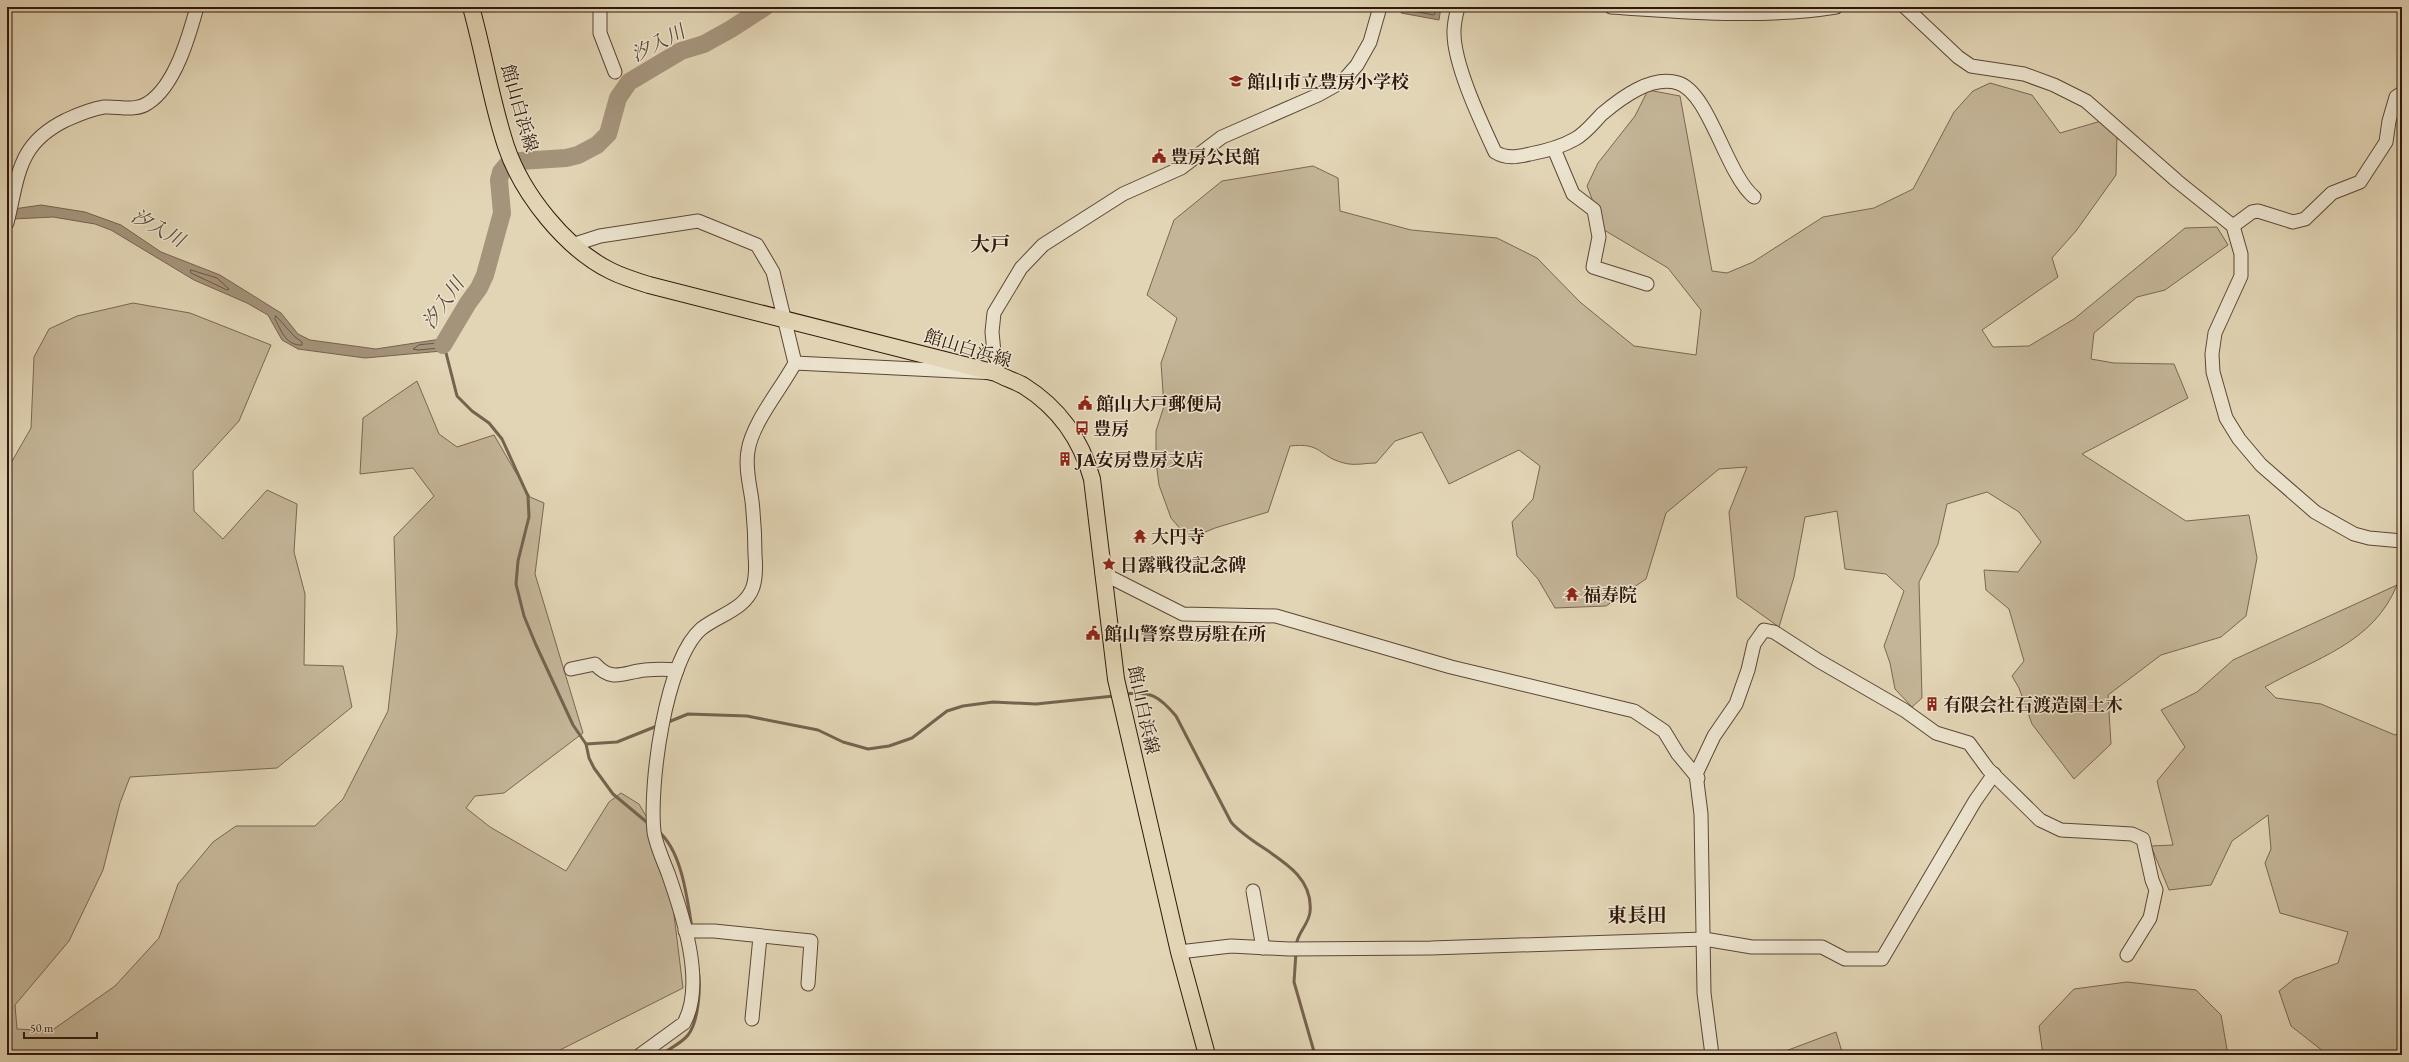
<svg xmlns="http://www.w3.org/2000/svg" width="2409" height="1062" font-family="'EB Garamond','Noto Serif JP',serif">
  <rect width="100%" height="100%" fill="#e2d5b5"/>
  <filter id="stains"><feTurbulence type="fractalNoise" baseFrequency=".005" numOctaves="4"/><feColorMatrix values="0 0 0 0 .2 0 0 0 0 .09 0 0 0 0 .02 0 0 0 .5 -.17"/></filter>
  <radialGradient id="worn" r=".72"><stop offset=".6" stop-color="#630" stop-opacity="0"/><stop offset="1" stop-color="#630" stop-opacity=".3"/></radialGradient>
  <g fill="#c4b598" stroke="#7a6652">
    <path d="M 1990,83 L 2032,95 L 2060,133 L 2108,119 L 2117,134 L 2116,175 L 2076,231 L 2052,258 L 2058,277 L 1982,330 L 1993,347 L 2029,346 L 2074,319 L 2185,228 L 2217,227 L 2228,245 L 2165,290 L 2137,297 L 2094,333 L 2091,359 L 2114,363 L 2174,364 L 2188,398 L 2082,454 L 2186,521 L 2249,515 L 2257,558 L 2246,616 L 2221,637 L 2161,655 L 2108,695 L 2111,744 L 2074,779 L 2032,724 L 2019,688 L 2012,676 L 2024,661 L 2009,609 L 1986,590 L 1984,570 L 2018,572 L 2041,542 L 2019,512 L 1987,492 L 1947,504 L 1938,544 L 1919,582 L 1922,698 L 1912,707 L 1895,689 L 1890,663 L 1884,646 L 1904,591 L 1886,574 L 1845,569 L 1837,511 L 1805,517 L 1794,577 L 1779,627 L 1737,597 L 1729,512 L 1747,467 L 1719,469 L 1666,513 L 1646,579 L 1606,606 L 1555,608 L 1538,579 L 1517,556 L 1512,522 L 1533,499 L 1540,466 L 1519,450 L 1449,484 L 1422,432 L 1395,441 L 1376,463 C 1366,463 1354,466 1344,463 C 1319,457 1322,442 1290,446 L 1268,512 L 1215,528 L 1189,539 L 1171,518 L 1159,485 L 1156,462 L 1156,431 L 1164,406 L 1161,363 L 1177,318 L 1147,295 L 1174,220 L 1222,181 L 1313,166 L 1338,178 L 1340,211 L 1411,230 L 1497,238 L 1537,258 L 1580,302 L 1634,346 L 1696,355 L 1701,310 L 1668,268 L 1604,230 L 1587,186 L 1598,163 L 1635,116 L 1648,90 L 1680,96 L 1712,271 L 1727,273 L 1753,262 L 1823,217 L 1874,208 L 1913,189 L 1954,112 L 1973,91 Z"/>
    <path d="M 133,303 L 190,313 L 271,345 L 239,421 L 193,471 L 194,511 L 223,539 L 267,490 L 297,504 L 294,552 L 305,594 L 304,665 L 343,666 L 352,707 L 277,768 L 130,777 L 120,803 L 103,870 L 69,941 L 15,1005 L 17,1029 L 51,1031 L 115,986 L 159,938 L 178,884 L 213,842 L 236,826 L 315,826 L 343,799 L 388,711 L 397,632 L 394,537 L 434,496 L 413,468 L 360,474 L 363,418 L 417,381 L 439,434 L 457,447 L 494,435 L 530,497 L 544,503 L 535,574 L 583,733 L 504,793 L 475,796 L 466,808 L 490,827 L 566,871 L 609,802 L 621,793 L 639,804 L 666,850 L 683,988 L 550,1055 L 7,1055 L 7,470 L 31,428 L 34,357 L 49,329 L 77,316 Z"/>
    <path d="M 2397,585 C 2373,644 2315,658 2265,687 L 2276,698 L 2321,704 L 2395,735 L 2402,732 L 2402,1055 L 2328,1055 L 2291,1026 L 2279,991 L 2294,979 L 2338,963 L 2348,932 L 2280,913 L 2265,863 L 2271,849 L 2268,815 L 2232,841 L 2211,885 L 2169,890 L 2151,846 L 2173,845 L 2157,781 L 2185,747 L 2161,710 L 2197,692 L 2233,660 Z"/>
    <path d="M 2127,982 L 2196,990 L 2221,1015 L 2228,1055 L 2043,1055 L 2039,1026 L 2074,989 Z"/>
    <path d="M 1836,1032 L 1843,1055 L 1775,1055 Z"/>
  </g>
  <g fill="#a5947c" stroke="#76624f">
    <path d="M 1402,7 L 1441,7 L 1439,20 L 1401,13 Z"/>
    <path d="M 41,205 L 85,212 L 121,225 L 161,252 L 220,275 L 281,313 L 298,334 L 310,340 L 376,349 L 441,339 L 456,325 L 454,334 L 442,351 L 365,358 L 298,349 L 282,340 L 268,315 L 247,303 L 194,280 L 111,230 L 95,224 L 53,217 L 13,219 L 7,210 Z"/>
  </g>
  <g fill="none" stroke-linecap="round" stroke-linejoin="round">
    <g stroke="#6a5644" stroke-width="1">
      <path d="M 1405,7 L 1407,10 L 1434,15 L 1437,7"/>
      <path d="M 191,270 L 217,278 L 229,289 L 227,290 L 191,273 Z"/>
      <path d="M 276,316 L 295,337 L 302,342 L 302,345 C 286,346 281,330 275,319 Z"/>
      <path d="M 440,343 L 442,345 L 440,348 L 418,350 L 413,349 L 419,345 Z"/>
    </g>
    <g stroke="#76624f" stroke-width="3">
      <path d="M 2402,112 L 2399,129 L 2402,132"/>
      <path d="M 444,345 L 457,396 L 472,411 L 489,423 L 502,439 L 528,496 L 529,517 L 518,561 L 516,584 L 524,616 L 536,645 L 573,725 L 586,744 L 589,758 L 594,768 L 613,794 L 649,824"/>
      <path d="M 1125,694 C 1151,691 1159,696 1176,716 L 1231,822 C 1255,851 1315,865 1310,912 C 1309,924 1297,933 1296,946"/>
      <path d="M 666,723 L 688,714 L 747,716 L 818,730 L 843,742 L 868,749 L 889,746 L 912,738 L 947,711 L 963,706 L 993,702 L 1036,704 L 1114,696"/>
      <path d="M 586,744 L 617,742 L 657,726"/>
      <path d="M 658,831 C 682,851 687,898 692,928"/>
      <path d="M 1296,952 L 1294,982 L 1315,1055"/>
      <path d="M 660,1055 C 669,1049 682,1043 688,1035 C 699,1021 701,986 698,969"/>
    </g>
    <path stroke="#a5947c" stroke-width="18" d="M 443,345 L 468,303 L 479,288 L 485,275 L 502,213 L 499,180 L 501,172 L 506,166 L 520,161 L 566,158 L 578,155 L 597,145 L 608,134 L 618,98 L 629,82 L 681,51 L 704,44 L 731,29 L 765,7"/>
    <defs>
      <g id="minor">
        <path d="M 600,7 L 600,33 L 615,72"/>
        <path d="M 1458,7 C 1456,15 1454,23 1454,31 C 1453,63 1481,122 1495,152 C 1506,159 1517,157 1530,154 C 1546,151 1561,147 1575,139 C 1586,133 1594,122 1602,114 C 1621,98 1651,75 1678,83 C 1709,92 1726,174 1754,197"/>
        <path d="M 1611,7 C 1686,12 1762,19 1836,7"/>
        <path d="M 1905,7 L 1958,57 L 1971,66 L 2024,74 L 2054,85 L 2086,101 L 2177,181 L 2233,226 L 2241,254 L 2241,276 L 2215,333 L 2212,354 L 2213,372 L 2226,418 L 2239,439 L 2261,465 L 2315,512 L 2354,534 L 2369,538 L 2402,541"/>
        <path d="M 1554,149 L 1573,194 L 1594,210 L 1599,237 L 1593,267 L 1647,284"/>
        <path d="M 7,223 C 19,175 17,144 66,120 C 77,115 91,109 104,107 C 119,106 135,112 148,103 C 175,86 189,36 197,7"/>
        <path d="M 2233,226 L 2252,212 L 2258,211 L 2293,222 L 2305,219 L 2332,193 L 2360,182 L 2386,142 L 2389,121 L 2396,97 L 2402,93"/>
        <path d="M 572,245 L 600,236 L 698,221 L 757,245 L 773,272 L 795,363 C 781,389 752,423 748,451 C 745,467 750,486 752,501 C 754,519 755,537 755,555 C 756,566 756,577 753,587 C 745,610 718,615 701,629 C 665,661 649,786 654,832 C 656,845 663,860 668,873 C 682,913 706,983 684,1023 L 640,1055"/>
        <path d="M 795,363 L 996,373 L 992,332 L 994,313 L 1021,268 L 1043,245 L 1123,194 L 1181,168 L 1222,137 L 1318,95 L 1343,81 L 1357,65 L 1370,42 L 1380,7"/>
        <path d="M 1102,573 L 1183,614 L 1276,616 L 1451,667 L 1634,711 L 1664,731 L 1678,754 L 1698,778"/>
        <path d="M 571,669 L 595,664 C 612,683 624,672 645,670 C 656,669 667,669 677,670"/>
        <path d="M 1253,891 L 1263,948"/>
        <path d="M 685,931 L 714,931 L 811,941 L 808,984"/>
        <path d="M 1179,952 L 1231,946 L 1289,949 L 1431,948 L 1704,939 L 1752,947 L 1822,947 L 1845,959 L 1882,959 L 1975,801 L 1994,774"/>
        <path d="M 752,1019 L 760,937"/>
        <path d="M 1712,1055 L 1704,993 L 1701,814 L 1696,774 L 1714,736 L 1736,704 L 1748,670 L 1754,644 L 1764,630 L 1774,632 L 1819,661 L 1904,710 L 1936,733 L 1969,743 L 1988,769 L 2040,820 L 2061,830 L 2132,834 L 2143,839 L 2152,880 L 2156,890 L 2150,918 L 2127,955"/>
      </g>
      <path id="major" d="M 471,7 C 484,53 491,101 506,146 C 522,194 566,249 611,271 C 623,277 636,281 649,285 L 996,373 C 1005,378 1015,381 1024,386 C 1059,408 1081,439 1092,479 L 1116,679 L 1179,952 L 1207,1055"/>
    </defs>
    <use href="#minor" stroke="#5c4636" stroke-width="15"/>
    <use href="#major" stroke="#30170c" stroke-width="18"/>
    <use href="#minor" stroke="#ece4cf" stroke-width="13"/>
    <use href="#major" stroke="#e2d5b5" stroke-width="16"/>
  </g>
  <defs>
    <symbol id="school-bare" viewBox="-9 -9 18 18"><path d="M0-5L7-2L0 1L-7-2ZM-4 1L0 2.5L4 1V4Q0 6-4 4Z" fill="#8f2418" stroke="#ece4cf" stroke-width="2.5" paint-order="stroke"/></symbol>
    <symbol id="civic-bare" viewBox="-9 -9 18 18"><path d="M-.6-6.5H3V-4.5H.6V-3L4-1V1h2V6H-6V1h2V-1L-.6-3ZM-1.2 2.5V6h2.4V2.5Z" fill="#8f2418" stroke="#ece4cf" stroke-width="2.5" paint-order="stroke"/></symbol>
    <symbol id="bus-bare" viewBox="-9 -9 18 18"><path d="M-5-6H5V4H4V6H2V4H-2V6H-4V4H-5ZM-3.5-4V0h7V-4ZM-3.5 1.2v1.5H-2V1.2ZM2 1.2v1.5H3.5V1.2Z" fill="#8f2418" stroke="#ece4cf" stroke-width="2.5" paint-order="stroke"/></symbol>
    <symbol id="building-bare" viewBox="-9 -9 18 18"><path d="M-4-6H4V6H1V3H-1V6H-4ZM-2.5-4.3h1.7v1.8h-1.7ZM.8-4.3h1.7v1.8H.8ZM-2.5-1h1.7V.8h-1.7ZM.8-1h1.7V.8H.8Z" fill="#8f2418" stroke="#ece4cf" stroke-width="2.5" paint-order="stroke"/></symbol>
    <symbol id="temple-bare" viewBox="-9 -9 18 18"><path d="M0-6L5-2H3V0L6.5 2.5H4V6H1.5V3h-3V6H-4V2.5H-6.5L-3 0V-2H-5Z" fill="#8f2418" stroke="#ece4cf" stroke-width="2.5" paint-order="stroke"/></symbol>
    <symbol id="sight-bare" viewBox="-9 -9 18 18"><path d="M0-6L1.8-2.2L6-1.7L2.9 1.2L3.7 5.4L0 3.3L-3.7 5.4L-2.9 1.2L-6-1.7L-1.8-2.2Z" fill="#8f2418" stroke="#ece4cf" stroke-width="2.5" paint-order="stroke"/></symbol>
  </defs>
  <g fill-rule="evenodd">
    <use href="#school-bare" x="1226" y="71" width="20" height="20"/>
    <use href="#civic-bare" x="1149" y="146" width="20" height="20"/>
    <use href="#civic-bare" x="1075" y="393" width="20" height="20"/>
    <use href="#bus-bare" x="1072" y="418" width="20" height="20"/>
    <use href="#building-bare" x="1055" y="449" width="20" height="20"/>
    <use href="#temple-bare" x="1130" y="526" width="20" height="20"/>
    <use href="#sight-bare" x="1099" y="554" width="20" height="20"/>
    <use href="#temple-bare" x="1562" y="584" width="20" height="20"/>
    <use href="#civic-bare" x="1083" y="623" width="20" height="20"/>
    <use href="#building-bare" x="1922" y="694" width="20" height="20"/>
  </g>
  <g text-anchor="middle" dominant-baseline="central" stroke-width="3" stroke-linejoin="round" paint-order="stroke">
    <g font-size="18" font-weight="bold" fill="#30170c" stroke="#ece4cf" text-anchor="start">
      <text x="1247" y="81">館山市立豊房小学校</text>
      <text x="1170" y="156">豊房公民館</text>
      <text x="1096" y="403">館山大戸郵便局</text>
      <text x="1093" y="428">豊房</text>
      <text x="1076" y="459">JA安房豊房支店</text>
      <text x="1151" y="536">大円寺</text>
      <text x="1120" y="564">日露戦役記念碑</text>
      <text x="1583" y="594">福寿院</text>
      <text x="1104" y="633">館山警察豊房駐在所</text>
      <text x="1943" y="704">有限会社石渡造園土木</text>
    </g>
    <g font-size="18" fill="#30170c" stroke="#ece4cf">
      <text transform="translate(520 108) rotate(74)">館山白浜線</text>
      <text transform="translate(968 348) rotate(17)">館山白浜線</text>
      <text transform="translate(1144 710) rotate(78)">館山白浜線</text>
    </g>
    <g font-size="19" font-style="italic" fill="#5f4939" stroke="#ece4cf">
      <text transform="translate(658 43) rotate(-27)">汐入川</text>
      <text transform="translate(158 228) rotate(29)">汐入川</text>
      <text transform="translate(443 303) rotate(-55)">汐入川</text>
    </g>
    <g font-size="20" font-weight="bold" fill="#30170c" stroke="#ece4cf">
      <text x="990" y="244">大戸</text>
      <text x="1637" y="915">東長田</text>
    </g>
  </g>
  <rect width="2409" height="1062" fill="none" stroke="#e2d5b5" stroke-width="24"/>
  <rect x="8" y="8" width="2393" height="1046" fill="none" stroke="#30170c" stroke-width="2"/>
  <rect x="12" y="12" width="2385" height="1038" fill="none" stroke="#30170c"/>
  <path d="M24 1032v6h73v-6" fill="none" stroke="#30170c" stroke-width="2"/>
  <text x="30" y="1032" font-size="12" fill="#30170c" stroke="#ece4cf" stroke-width="3" paint-order="stroke">50 m</text>
  <rect width="100%" height="100%" filter="url(#stains)"/>
  <rect width="100%" height="100%" fill="url(#worn)"/>
</svg>
